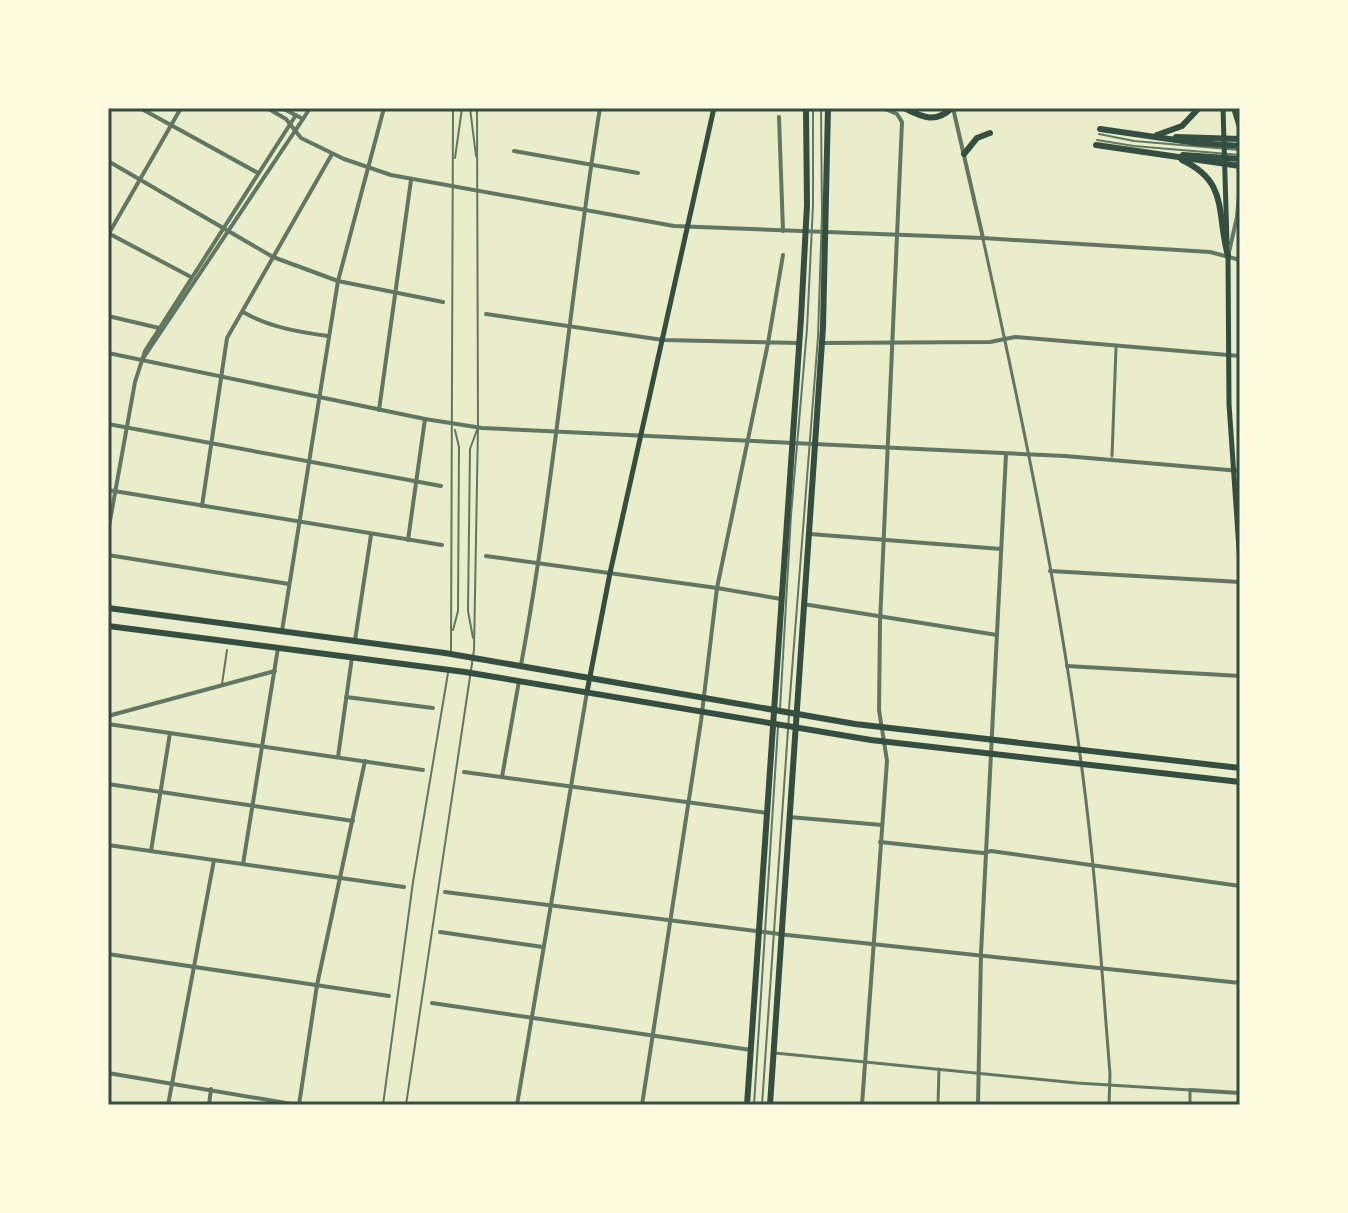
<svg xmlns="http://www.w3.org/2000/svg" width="1348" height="1213" font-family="Bitter,serif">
  <rect width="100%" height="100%" fill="#e9edc9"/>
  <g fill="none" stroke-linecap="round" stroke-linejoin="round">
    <g stroke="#617663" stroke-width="2">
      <path d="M 470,108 L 476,156"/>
      <path d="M 1099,134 L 1134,141 L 1240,150"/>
      <path d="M 1097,140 L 1134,146 L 1240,155"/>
      <path d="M 455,158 L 462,108"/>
      <path d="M 453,630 L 458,611 L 459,447 L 455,430"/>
      <path d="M 473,638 L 468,611 L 470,449 L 477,430"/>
      <path d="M 451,651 L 453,108"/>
      <path d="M 222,684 L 227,650"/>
      <path d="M 780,709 L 791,515 L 807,329 L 813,205 L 813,108"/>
      <path d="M 789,709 L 818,337 L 822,214 L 821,108"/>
      <path d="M 383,1105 L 413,882 L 448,673"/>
      <path d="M 406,1105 L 474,650 L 478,428 L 477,108"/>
      <path d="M 754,1105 L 778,727"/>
      <path d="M 762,1105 L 789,715"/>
    </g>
    <g stroke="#617663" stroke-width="3">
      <path d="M 983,239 C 1022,418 1060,596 1083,777 C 1096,876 1102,975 1110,1074 L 1109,1105"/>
      <path d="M 1112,456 L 1116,348"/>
      <path d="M 775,1053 L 1077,1083 L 1190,1090 L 1190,1105"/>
      <path d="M 938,1105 L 939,1069"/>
    </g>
    <g stroke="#617663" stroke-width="4">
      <path d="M 140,108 L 258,173"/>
      <path d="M 779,117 L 783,231"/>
      <path d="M 303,119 L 310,108"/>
      <path d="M 514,151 L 638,173"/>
      <path d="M 108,161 L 273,257 L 338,281 L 443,302"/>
      <path d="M 108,233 L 191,277"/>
      <path d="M 108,235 L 181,108"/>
      <path d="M 1229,252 L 1237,217 L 1240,184"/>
      <path d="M 243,312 C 269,327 298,332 328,336"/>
      <path d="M 486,314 L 663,340 L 799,343"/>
      <path d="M 108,316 L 159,328"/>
      <path d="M 768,343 L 783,255"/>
      <path d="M 822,343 L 990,342 L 1015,337 L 1240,356"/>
      <path d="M 379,410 L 411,180"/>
      <path d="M 108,424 L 441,486"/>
      <path d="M 108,490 L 442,545"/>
      <path d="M 202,506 L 227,338 L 332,154"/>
      <path d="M 810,534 L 1001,549"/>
      <path d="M 408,540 L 425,419"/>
      <path d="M 108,555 L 289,584"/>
      <path d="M 486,556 L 717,588 L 781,599"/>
      <path d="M 1050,571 L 1240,582"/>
      <path d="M 803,604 L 997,635"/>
      <path d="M 282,631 L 338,281 L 384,108"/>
      <path d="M 355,640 L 371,535"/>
      <path d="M 521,665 C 555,481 570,293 600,108"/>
      <path d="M 1067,666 L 1240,676"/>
      <path d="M 346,697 L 433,708"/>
      <path d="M 108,716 L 275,671"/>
      <path d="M 108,724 L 423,770"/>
      <path d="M 338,757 L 352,657"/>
      <path d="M 464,772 L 767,813"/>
      <path d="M 502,777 L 519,681"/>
      <path d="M 108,784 L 353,821"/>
      <path d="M 789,817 L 882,825"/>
      <path d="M 880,842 L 983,853 L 991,851 L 1240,886"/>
      <path d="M 151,851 L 170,733"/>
      <path d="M 243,864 L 278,648"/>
      <path d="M 440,932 L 543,947"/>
      <path d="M 108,954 L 389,996"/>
      <path d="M 432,1003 L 751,1050"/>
      <path d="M 108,1073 L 298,1105"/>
      <path d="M 1190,1090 L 1240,1093"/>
      <path d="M 168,1105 L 214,860"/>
      <path d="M 209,1105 L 211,1089"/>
      <path d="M 299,1105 L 317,985 L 365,761"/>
    </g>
    <g stroke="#617663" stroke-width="4">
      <path d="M 267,108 L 286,119 L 301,138 L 344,159 L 391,175 L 674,226 L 983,238 L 1210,252 L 1240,260"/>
      <path d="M 953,108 L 983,238"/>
      <path d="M 108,353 L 425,419 L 482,428 L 1065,456 L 1240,471"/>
      <path d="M 144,357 L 303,119 L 282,108"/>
      <path d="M 108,532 L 135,382 L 145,351 L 296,115"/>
      <path d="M 108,845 L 404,887"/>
      <path d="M 445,892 L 787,935 L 1240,983"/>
      <path d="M 517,1105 L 587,692"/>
      <path d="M 642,1105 L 701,721 L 717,588 L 768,343"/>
      <path d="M 862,1105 L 887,761 L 879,710 L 880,623 L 902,122 L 897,114 L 883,108"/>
      <path d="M 978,1105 L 981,953 L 1006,454"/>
    </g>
    <g stroke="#344e41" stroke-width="5">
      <path d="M 1223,108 L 1227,243"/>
      <path d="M 1228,253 L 1229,404 L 1240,564"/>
      <path d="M 587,692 L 610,573 L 714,108"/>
    </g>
    <g stroke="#344e41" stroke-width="6">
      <path d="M 904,108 C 922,117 935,124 952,108"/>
      <path d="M 1234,108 L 1240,127"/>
      <path d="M 1100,129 L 1197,143 L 1240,146"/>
      <path d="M 1157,135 L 1182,126 L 1199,108"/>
      <path d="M 1176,137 L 1240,139"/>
      <path d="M 1096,145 L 1240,166"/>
      <path d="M 964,154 L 977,138 L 990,133"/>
      <path d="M 1183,155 L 1240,159"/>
      <path d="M 1182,160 C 1229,182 1216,212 1228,256"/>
      <path d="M 108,608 L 445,653 L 855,724 L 1240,768"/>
      <path d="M 108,626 L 465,672 L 871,740 L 1240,782"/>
      <path d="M 747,1105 L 801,318 L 807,205 L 806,108"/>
      <path d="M 770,1105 L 823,327 L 828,108"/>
    </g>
  </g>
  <rect width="1348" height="1213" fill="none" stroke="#fefae0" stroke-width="220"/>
  <rect x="110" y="110" width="1128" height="993" fill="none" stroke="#344e41" stroke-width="3"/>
</svg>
